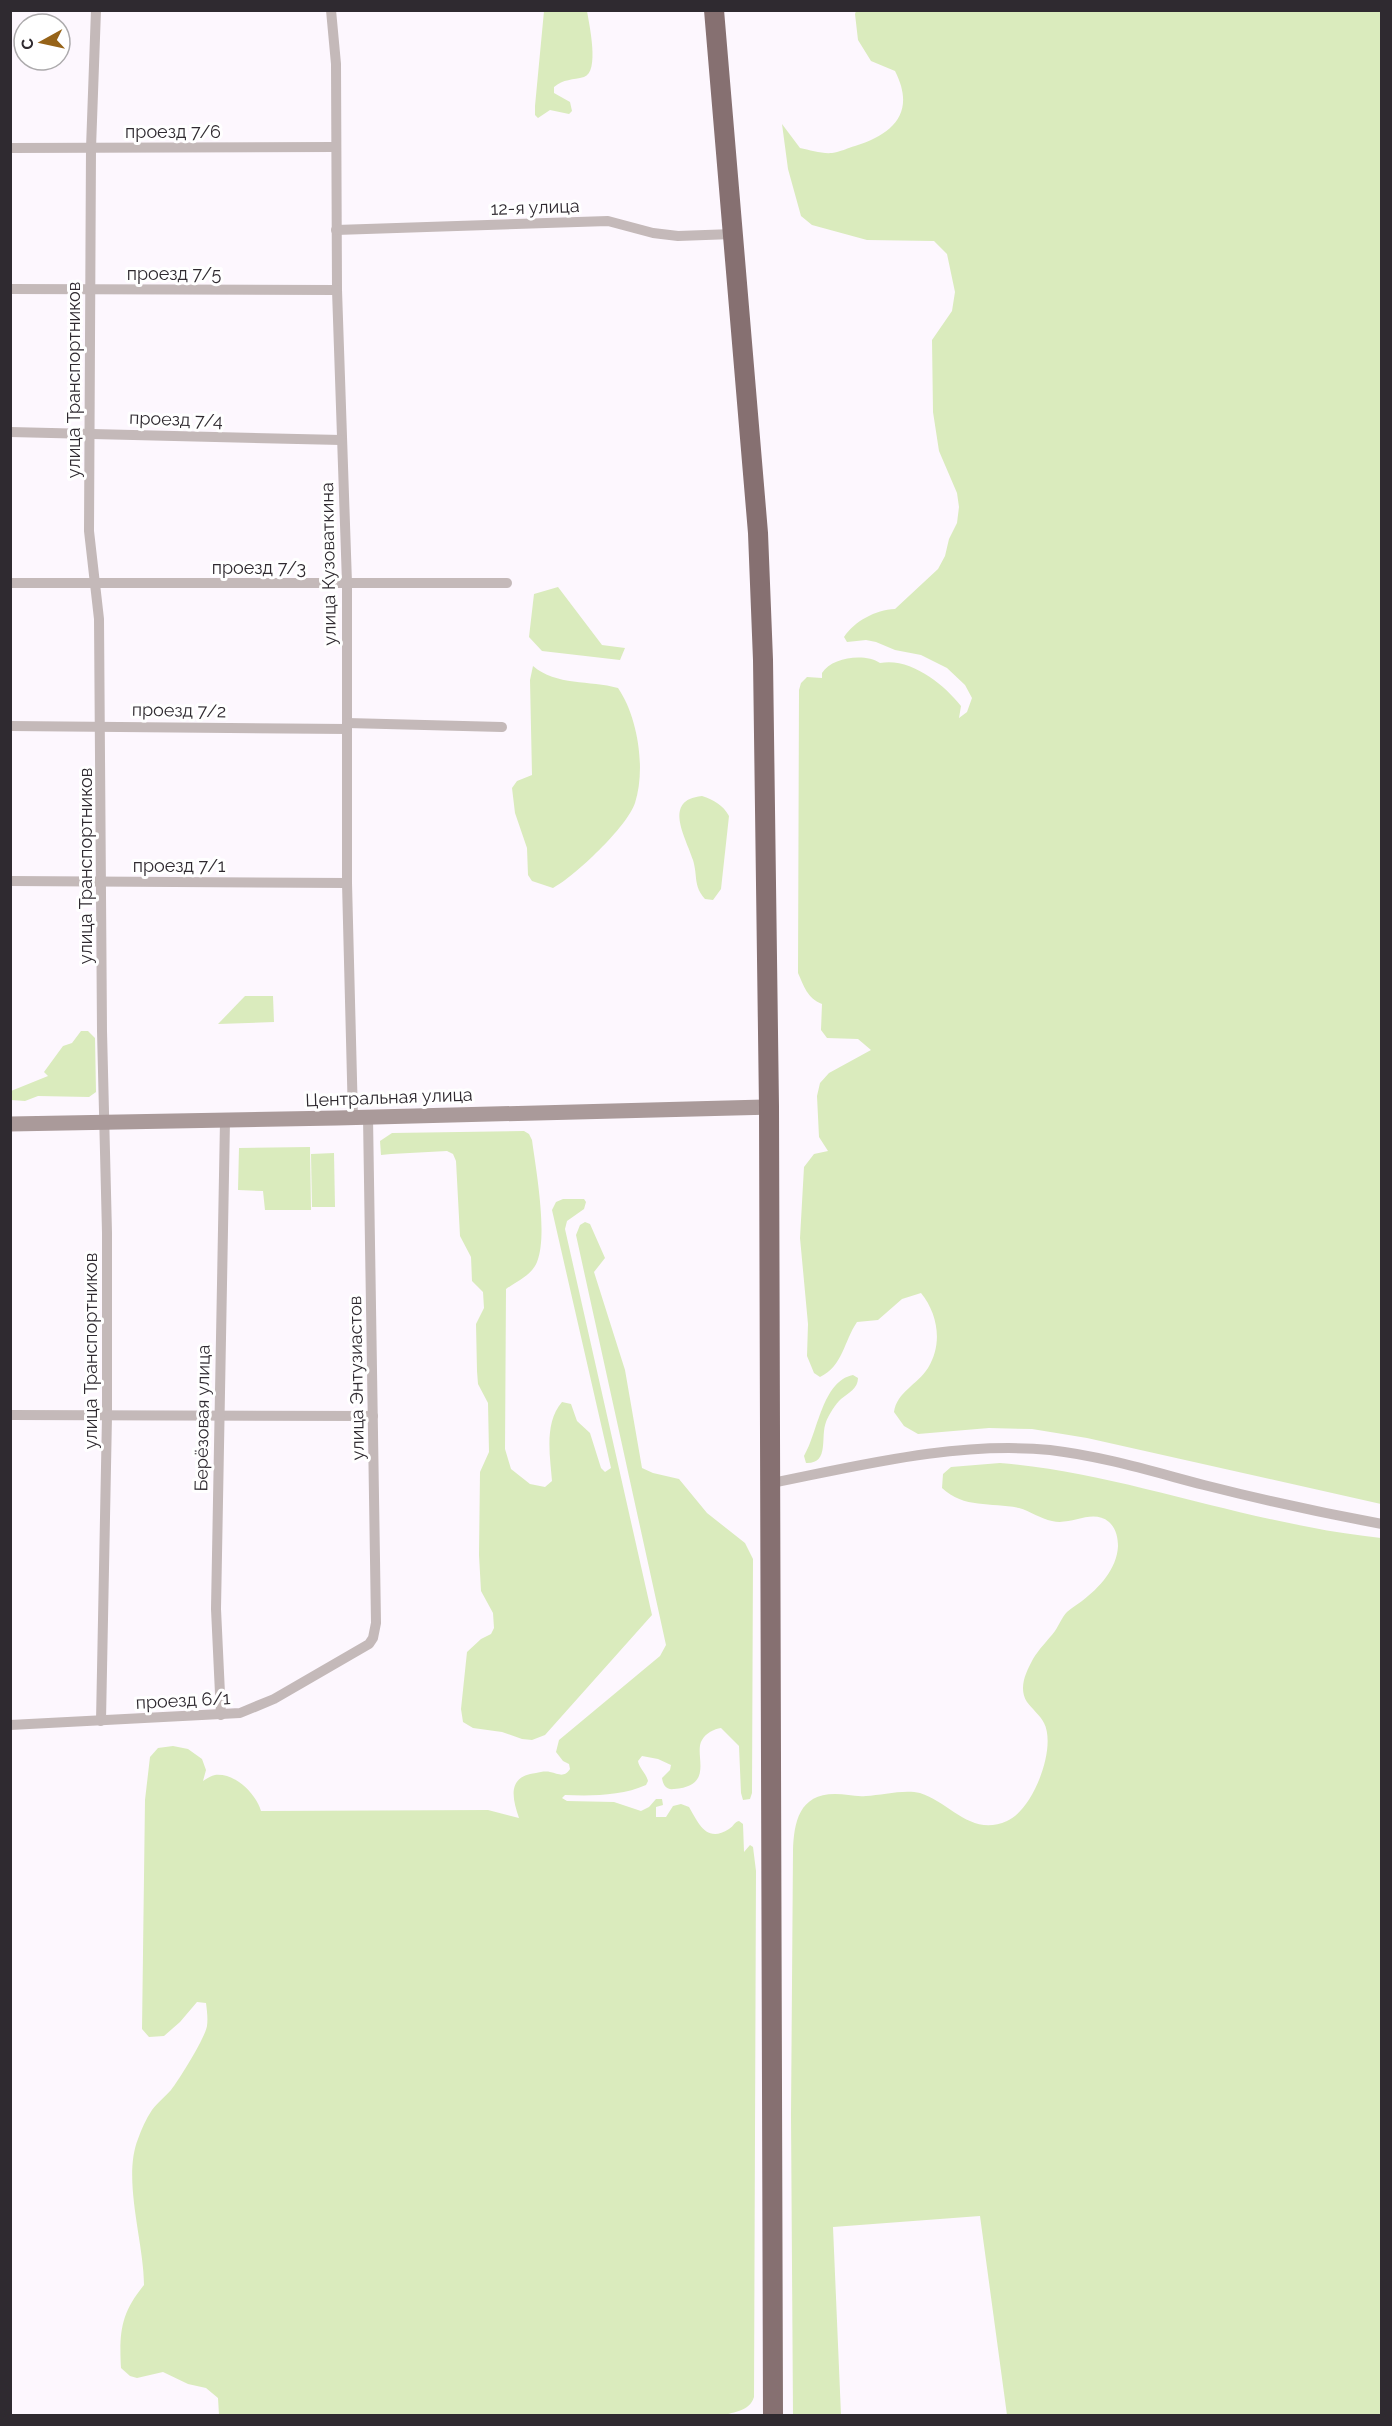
<svg xmlns="http://www.w3.org/2000/svg" width="1392" height="2426" font-family="Raleway,sans-serif">
  <rect width="100%" height="100%" fill="#fdf7fe"/>
  <g fill="#daebbd">
    <path d="M 544,11 L 587,11 C 589,24 600,72 584,77 C 573,80 563,79 554,87 L 554,93 L 570,102 L 572,111 L 569,114 L 550,110 L 538,118 L 535,115 L 535,106 Z"/>
    <path d="M 856,11 L 1381,11 L 1381,1504 L 1087,1438 L 1032,1429 L 989,1428 L 918,1434 L 904,1426 L 894,1412 C 897,1392 917,1385 928,1368 C 943,1344 938,1314 921,1293 L 902,1299 L 878,1320 L 857,1322 C 844,1341 843,1366 820,1377 L 814,1373 L 807,1356 L 808,1324 L 800,1238 L 804,1167 L 814,1154 L 828,1151 L 819,1137 L 817,1096 L 820,1083 L 829,1073 L 871,1050 L 858,1039 L 827,1038 L 821,1030 L 822,1004 C 807,998 804,986 798,973 L 799,690 L 801,683 L 807,677 L 822,678 L 822,673 C 832,657 865,653 880,663 C 910,657 944,684 961,706 L 959,718 L 967,712 L 972,698 L 965,685 L 947,668 L 921,655 L 895,650 L 876,642 L 866,640 L 847,642 L 844,637 C 855,621 875,610 895,609 L 938,569 L 945,556 L 949,539 L 957,523 L 959,507 L 957,493 L 939,451 L 933,412 L 932,340 L 952,311 L 955,292 L 947,254 L 934,241 L 867,240 L 812,225 L 801,216 L 788,169 L 782,124 L 800,148 C 810,150 822,154 832,153 C 840,152 848,148 855,146 C 894,134 916,112 895,71 L 871,61 L 858,40 L 855,14 Z"/>
    <path d="M 558,587 L 602,645 L 625,648 L 620,660 L 542,651 L 529,637 L 534,594 Z"/>
    <path d="M 533,666 C 556,686 590,680 618,688 C 638,717 646,769 635,803 C 627,827 575,876 553,888 L 532,881 L 528,875 L 527,848 L 515,813 L 512,788 L 517,781 L 532,775 L 530,680 Z"/>
    <path d="M 702,796 C 714,800 723,805 729,816 L 721,889 L 713,900 L 705,899 C 693,885 698,877 693,860 C 686,837 662,800 702,796 Z"/>
    <path d="M 245,996 L 273,996 L 274,1022 L 218,1024 Z"/>
    <path d="M 81,1031 L 88,1031 L 95,1038 L 96,1092 L 89,1097 L 38,1096 L 25,1101 L 11,1100 L 11,1091 L 48,1076 L 44,1072 L 63,1046 L 72,1043 Z"/>
    <path d="M 524,1131 L 529,1134 L 532,1140 C 536,1170 548,1235 537,1262 C 532,1275 516,1282 506,1289 L 505,1449 L 511,1469 L 530,1484 L 545,1487 L 552,1481 C 550,1455 544,1423 562,1402 L 571,1404 L 577,1421 L 590,1433 L 601,1468 L 605,1472 L 611,1468 L 552,1210 L 556,1202 L 563,1199 L 584,1199 L 586,1202 L 584,1209 L 567,1221 L 565,1229 L 652,1615 L 545,1735 L 532,1740 L 522,1739 L 502,1732 L 473,1728 L 463,1722 L 461,1709 L 467,1652 L 481,1639 L 491,1634 L 494,1628 L 493,1613 L 481,1591 L 479,1555 L 480,1472 L 489,1452 L 488,1403 L 478,1384 L 477,1371 L 476,1324 L 484,1308 L 483,1292 L 472,1281 L 471,1257 L 460,1236 L 456,1161 L 453,1154 L 447,1151 L 391,1154 L 381,1155 L 380,1141 L 392,1133 Z"/>
    <path d="M 310,1147 L 311,1210 L 265,1210 L 263,1191 L 238,1190 L 239,1148 Z"/>
    <path d="M 334,1153 L 335,1207 L 312,1207 L 311,1154 Z"/>
    <path d="M 585,1222 L 590,1224 L 605,1258 L 594,1272 L 625,1370 L 642,1468 L 653,1473 L 679,1479 L 707,1513 L 745,1543 L 753,1559 L 752,1793 L 750,1799 L 743,1800 L 741,1793 L 739,1746 L 721,1728 C 714,1729 706,1733 702,1740 C 693,1754 716,1786 674,1789 C 666,1790 663,1785 662,1778 L 670,1770 L 671,1765 L 658,1759 L 642,1756 L 638,1761 C 639,1768 646,1773 648,1781 L 646,1785 C 622,1796 591,1796 565,1795 L 562,1798 L 567,1801 L 614,1802 L 641,1811 L 649,1807 L 656,1799 L 662,1799 L 663,1805 L 656,1807 L 656,1817 L 666,1817 L 673,1806 L 681,1804 L 689,1807 C 698,1822 706,1844 729,1829 C 734,1826 734,1822 739,1821 L 743,1824 L 744,1852 L 750,1845 L 753,1847 L 756,1871 L 754,2397 C 749,2412 735,2411 722,2416 L 219,2415 L 218,2398 L 206,2388 L 188,2384 L 163,2372 L 137,2378 L 130,2376 L 121,2368 C 119,2332 121,2313 144,2285 C 144,2242 122,2179 138,2139 C 141,2130 146,2119 152,2110 C 157,2103 165,2097 171,2090 C 179,2080 205,2038 207,2026 C 208,2018 207,2011 206,2003 L 197,2002 L 180,2022 L 164,2036 L 149,2037 L 142,2029 L 145,1800 L 150,1757 L 158,1748 L 173,1746 L 188,1749 L 202,1759 L 206,1770 L 203,1781 C 206,1779 211,1776 215,1775 C 236,1773 256,1794 261,1811 L 488,1810 L 519,1818 C 512,1798 507,1776 536,1773 C 540,1772 546,1771 550,1772 C 559,1774 564,1778 570,1769 L 569,1764 L 563,1761 L 556,1752 L 559,1740 L 660,1656 L 666,1645 L 576,1235 L 580,1225 Z"/>
    <path d="M 853,1375 L 858,1378 C 858,1388 849,1393 841,1399 C 836,1403 828,1416 826,1422 C 820,1437 830,1464 806,1463 L 804,1456 C 818,1433 822,1381 853,1375 Z"/>
    <path d="M 1000,1463 C 1106,1472 1205,1508 1309,1527 C 1333,1532 1357,1535 1381,1538 L 1381,2415 L 1007,2415 L 980,2216 L 833,2227 L 841,2415 L 793,2415 L 791,2116 L 793,1851 C 794,1822 799,1794 835,1794 C 846,1794 855,1797 866,1796 C 882,1795 905,1789 920,1793 C 951,1803 971,1837 1007,1821 C 1033,1810 1057,1748 1044,1723 C 1040,1715 1032,1709 1027,1702 C 1018,1688 1026,1672 1033,1659 C 1039,1649 1048,1640 1055,1631 C 1059,1625 1062,1617 1067,1612 C 1071,1608 1077,1605 1082,1601 C 1099,1588 1117,1569 1118,1546 C 1118,1538 1116,1528 1109,1522 C 1092,1508 1072,1526 1052,1521 C 1041,1519 1030,1511 1019,1508 C 992,1502 964,1509 942,1488 L 943,1474 L 951,1467 Z"/>
  </g>
  <g fill="none" stroke-linecap="round" stroke-linejoin="round">
    <g stroke="#c4b9b9" stroke-width="10">
      <path d="M 96,10 L 91,148 L 89,531 L 99,619 L 102,1031 L 107,1233 L 107,1416 L 101,1721"/>
      <path d="M 331,10 L 336,64 L 337,290 L 347,583 L 347,883 L 353,1118"/>
      <path d="M 10,148 L 335,147"/>
      <path d="M 336,230 L 608,221 L 653,233 L 678,236 L 733,234"/>
      <path d="M 10,289 L 337,290"/>
      <path d="M 10,432 L 341,440"/>
      <path d="M 10,583 L 507,583"/>
      <path d="M 347,723 L 502,727"/>
      <path d="M 10,726 L 347,729"/>
      <path d="M 10,881 L 347,883"/>
      <path d="M 10,1415 L 373,1416"/>
      <path d="M 772,1483 C 862,1465 957,1441 1050,1450 C 1102,1456 1154,1472 1204,1485 C 1263,1500 1322,1513 1382,1524"/>
      <path d="M 221,1715 L 216,1609 L 225,1121"/>
      <path d="M 10,1725 L 240,1713 L 274,1699 L 369,1644 L 373,1638 L 376,1623 L 368,1117"/>
    </g>
    <path stroke="#aa9a9a" stroke-width="15" d="M 10,1124 L 337,1118 L 769,1107"/>
    <path stroke="#867071" stroke-width="20" d="M 714,10 L 758,533 L 763,660 L 769,1107 L 773,2416"/>
  </g>
  <g text-anchor="middle" dominant-baseline="central" stroke-width="6" stroke-linejoin="round" paint-order="stroke">
    <g font-size="18" fill="#2f2a30" stroke="#fff">
      <text x="173" y="131">проезд 7/6</text>
      <text transform="translate(535 207) rotate(-2)">12-я улица</text>
      <text x="174" y="273">проезд 7/5</text>
      <text transform="translate(73 380) rotate(-90)">улица Транспортников</text>
      <text transform="translate(176 419) rotate(2)">проезд 7/4</text>
      <text transform="translate(328 564) rotate(-91)">улица Кузоваткина</text>
      <text x="259" y="567">проезд 7/3</text>
      <text transform="translate(179 710) rotate(1)">проезд 7/2</text>
      <text x="179" y="865">проезд 7/1</text>
      <text transform="translate(85 866) rotate(-90)">улица Транспортников</text>
      <text transform="translate(389 1097) rotate(-2)">Центральная улица</text>
      <text transform="translate(90 1351) rotate(-90)">улица Транспортников</text>
      <text transform="translate(356 1378) rotate(-91)">улица Энтузиастов</text>
      <text transform="translate(202 1418) rotate(-89)">Берёзовая улица</text>
      <text transform="translate(183 1700) rotate(-3)">проезд 6/1</text>
    </g>
  </g>
  <rect width="1392" height="2426" fill="none" stroke="#2f2a30" stroke-width="24"/>
  <g transform="translate(42 42) rotate(262)"><circle r="28" fill="#ffffff" stroke="#acaaac" stroke-width="1.5"/>
  <path d="M0-4.5L10 22L0 15L-10 22Z" fill="#966318"/>
  <text y="-9" font-size="16" font-weight="bold" text-anchor="middle" fill="#2f2a30">С</text>
  </g>
</svg>
